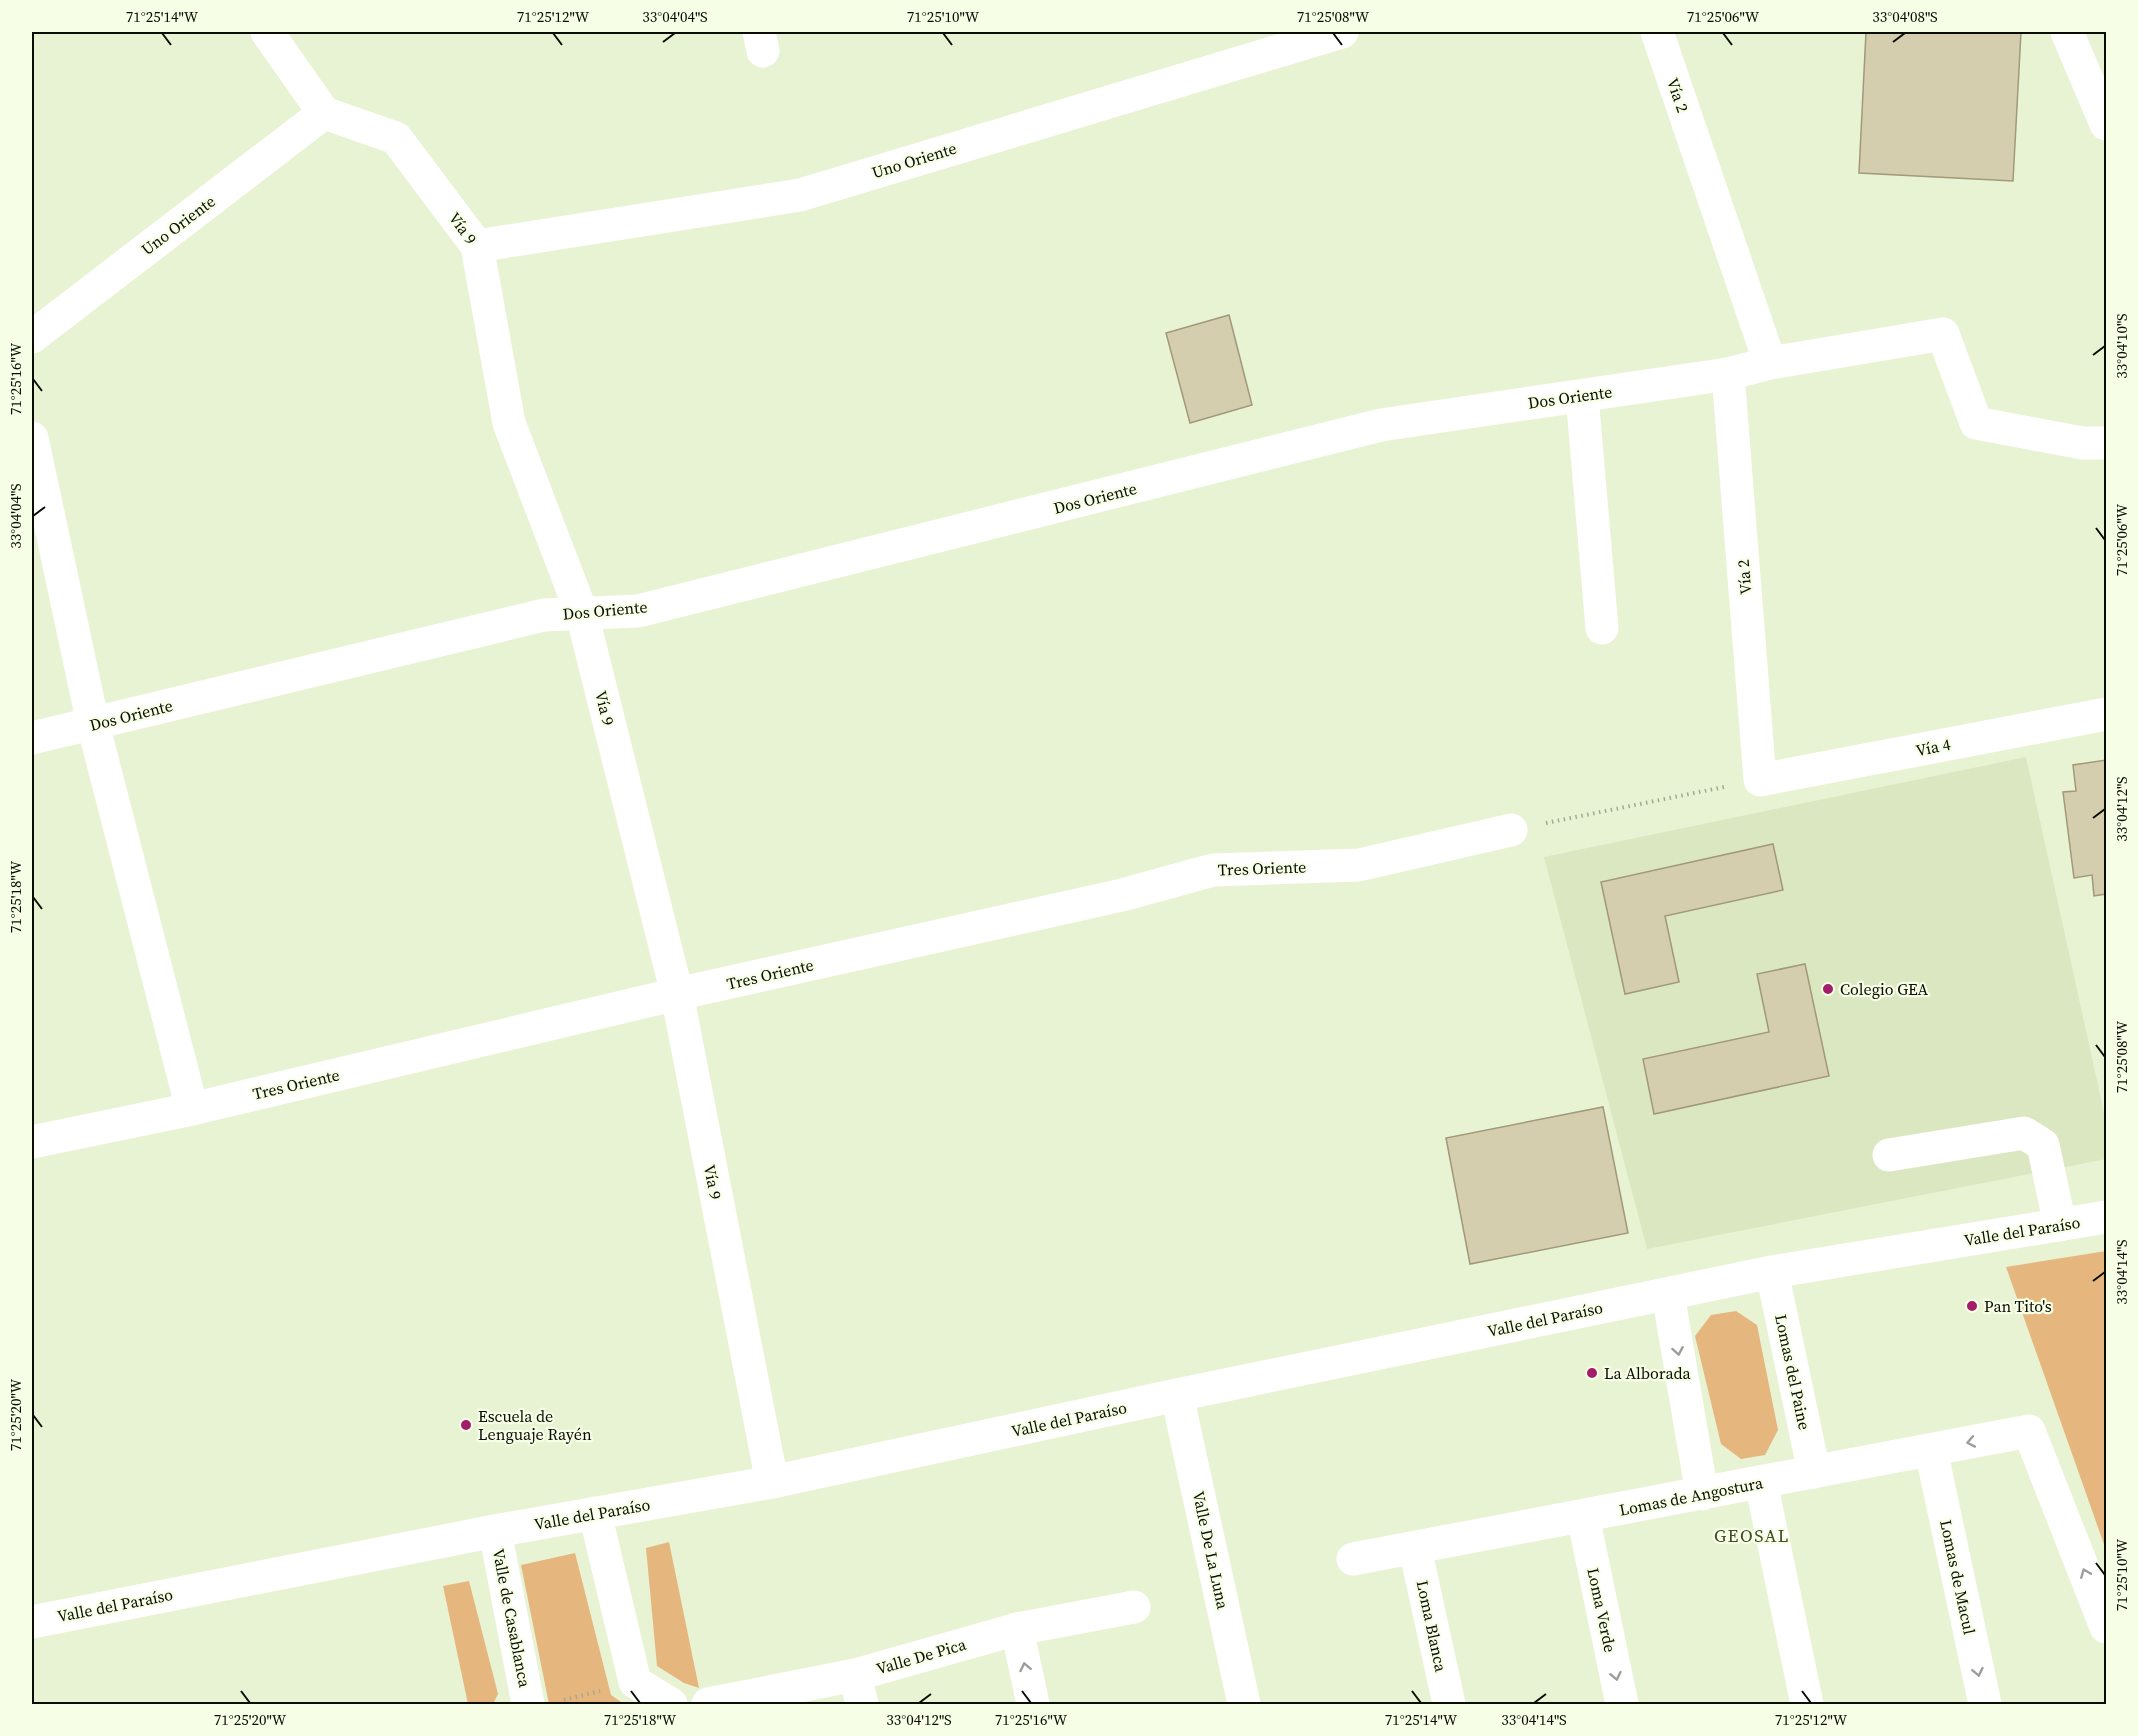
<svg xmlns="http://www.w3.org/2000/svg" width="2138" height="1736" font-family="'Source Serif 4',serif">
  <rect width="100%" height="100%" fill="#e8f3d3"/>
  <path fill="#dae7c0" d="M 2026,757 L 2106,1122 L 2106,1159 L 1647,1249 L 1544,857 Z"/>
  <g fill="#e6b67f">
    <path d="M 2106,1251 L 2106,1550 L 2006,1267 Z"/>
    <path d="M 1736,1311 L 1757,1325 L 1778,1430 L 1765,1455 L 1741,1459 L 1721,1444 L 1695,1336 L 1711,1315 Z"/>
    <path d="M 669,1542 L 699,1688 L 684,1683 L 657,1666 L 646,1548 Z"/>
    <path d="M 575,1553 L 611,1695 L 624,1704 L 549,1704 L 521,1565 Z"/>
    <path d="M 469,1581 L 498,1694 L 493,1704 L 468,1704 L 443,1586 Z"/>
  </g>
  <g fill="#d5ceae" stroke="#a0997a" stroke-width="1.5">
    <path d="M 1866,32 L 2021,32 L 2013,181 L 1859,173 Z"/>
    <path d="M 1229,315 L 1252,405 L 1190,423 L 1166,333 Z"/>
    <path d="M 2106,760 L 2106,894 L 2094,896 L 2092,875 L 2074,878 L 2063,792 L 2076,791 L 2073,765 Z"/>
    <path d="M 1773,844 L 1783,890 L 1665,916 L 1679,982 L 1625,994 L 1601,882 Z"/>
    <path d="M 1805,964 L 1829,1076 L 1654,1114 L 1643,1059 L 1769,1032 L 1757,974 Z"/>
    <path d="M 1603,1107 L 1628,1233 L 1470,1264 L 1446,1138 Z"/>
  </g>
  <g fill="none" stroke-linecap="round" stroke-linejoin="round">
    <g stroke="#a1a991" stroke-width="4" stroke-dasharray="1.5 4.5" stroke-linecap="butt">
      <path d="M 1546,823 L 1724,787"/>
      <path d="M 564,1700 L 600,1691"/>
    </g>
    <g stroke="#fff" stroke-width="33">
      <path d="M 267,32 L 324,113 L 396,138 L 477,246 L 509,423 L 582,614 L 677,994 L 772,1482"/>
      <path d="M 759,32 L 763,51"/>
      <path d="M 1657,32 L 1770,363"/>
      <path d="M 2067,32 L 2106,124"/>
      <path d="M 477,246 L 800,195 L 1342,32"/>
      <path d="M 32,337 L 324,113"/>
      <path d="M 1728,374 L 1760,780 L 2106,714"/>
      <path d="M 1582,396 L 1602,628"/>
      <path d="M 32,438 L 93,724 L 192,1109"/>
      <path d="M 32,738 L 544,615 L 638,611 L 1381,425 L 1728,374 L 1770,363 L 1943,334 L 1976,423 L 2082,443 L 2106,443"/>
      <path d="M 32,1142 L 192,1109 L 677,994 L 1122,895 L 1213,870 L 1359,865 L 1511,830"/>
      <path d="M 1889,1155 L 2024,1133 L 2043,1145 L 2060,1225"/>
      <path d="M 1772,1272 L 1814,1472"/>
      <path d="M 1668,1294 L 1702,1494"/>
      <path d="M 1177,1395 L 1244,1704"/>
      <path d="M 1931,1450 L 1985,1704"/>
      <path d="M 1761,1482 L 1807,1704"/>
      <path d="M 595,1513 L 635,1682 L 671,1704"/>
      <path d="M 1583,1516 L 1622,1704"/>
      <path d="M 495,1531 L 528,1704"/>
      <path d="M 1415,1548 L 1449,1704"/>
      <path d="M 1353,1559 L 2029,1431 L 2106,1627"/>
      <path d="M 32,1622 L 495,1531 L 772,1482 L 1177,1395 L 1772,1272 L 2106,1217"/>
      <path d="M 1017,1629 L 1033,1704"/>
      <path d="M 855,1675 L 862,1704"/>
      <path d="M 708,1704 L 855,1675 L 1017,1629 L 1134,1607"/>
    </g>
  </g>
  <defs><path id="oneway-chevron" d="M-2-3.5L2.5 0L-2 3.5" fill="none" stroke-width="1.6" stroke-linecap="round" stroke-linejoin="round" transform="scale(1.5)"/></defs>
  <g stroke="#9d9e9b">
    <use href="#oneway-chevron" transform="translate(1678 1351) rotate(80)"/>
    <use href="#oneway-chevron" transform="translate(1971 1442) rotate(169)"/>
    <use href="#oneway-chevron" transform="translate(2085 1573) rotate(-112)"/>
    <use href="#oneway-chevron" transform="translate(1025 1667) rotate(-102)"/>
    <use href="#oneway-chevron" transform="translate(1978 1672) rotate(78)"/>
    <use href="#oneway-chevron" transform="translate(1616 1676) rotate(78)"/>
  </g>
  <path fill="none" stroke="#0a0d04" stroke-width="2" d="M 162,33 L 171,45M 553,33 L 562,45M 943,33 L 952,45M 1333,33 L 1342,45M 1723,33 L 1732,45M 663,42 L 675,33M 1893,42 L 1905,33M 2093,355 L 2105,346M 33,379 L 42,391M 33,516 L 45,507M 2096,528 L 2105,540M 2093,818 L 2105,809M 33,897 L 42,909M 2096,1045 L 2105,1057M 2093,1281 L 2105,1272M 33,1415 L 42,1427M 2096,1563 L 2105,1575M 241,1691 L 250,1703M 631,1691 L 640,1703M 1022,1691 L 1031,1703M 1412,1691 L 1421,1703M 1802,1691 L 1811,1703M 919,1703 L 931,1694M 1534,1703 L 1546,1694"/>
  <g fill="#a31d6a" stroke="#f6ffe5" stroke-width="2">
    <circle cx="1828" cy="989" r="6"/>
    <circle cx="1972" cy="1306" r="6"/>
    <circle cx="1592" cy="1373" r="6"/>
    <circle cx="466" cy="1425" r="6"/>
  </g>
  <g text-anchor="middle" dominant-baseline="central" stroke-width="4.5" stroke-linejoin="round" paint-order="stroke">
    <g font-size="16" fill="#0a0d04" stroke="#f6ffe5">
      <text transform="translate(1678 95) rotate(71)">Vía 2</text>
      <text transform="translate(914 160) rotate(-17)">Uno Oriente</text>
      <text transform="translate(178 225) rotate(-37)">Uno Oriente</text>
      <text transform="translate(463 228) rotate(54)">Vía 9</text>
      <text transform="translate(1570 397) rotate(-8)">Dos Oriente</text>
      <text transform="translate(1095 498) rotate(-14)">Dos Oriente</text>
      <text transform="translate(1744 577) rotate(-95)">Vía 2</text>
      <text transform="translate(605 610) rotate(-5)">Dos Oriente</text>
      <text transform="translate(605 708) rotate(76)">Vía 9</text>
      <text transform="translate(131 715) rotate(-14)">Dos Oriente</text>
      <text transform="translate(1933 747) rotate(-11)">Vía 4</text>
      <text transform="translate(1262 868) rotate(-2)">Tres Oriente</text>
      <text transform="translate(770 974) rotate(-13)">Tres Oriente</text>
      <text transform="translate(296 1084) rotate(-13)">Tres Oriente</text>
      <text transform="translate(713 1182) rotate(79)">Vía 9</text>
      <text transform="translate(2022 1231) rotate(-9)">Valle del Paraíso</text>
      <text transform="translate(1545 1319) rotate(-12)">Valle del Paraíso</text>
      <text transform="translate(1793 1372) rotate(78)">Lomas del Paine</text>
      <text transform="translate(1069 1419) rotate(-12)">Valle del Paraíso</text>
      <text transform="translate(1691 1496) rotate(-11)">Lomas de Angostura</text>
      <text transform="translate(592 1514) rotate(-10)">Valle del Paraíso</text>
      <text transform="translate(1211 1550) rotate(78)">Valle De La Luna</text>
      <text transform="translate(1958 1577) rotate(78)">Lomas de Macul</text>
      <text transform="translate(115 1605) rotate(-11)">Valle del Paraíso</text>
      <text transform="translate(1602 1610) rotate(78)">Loma Verde</text>
      <text transform="translate(512 1618) rotate(79)">Valle de Casablanca</text>
      <text transform="translate(1432 1626) rotate(78)">Loma Blanca</text>
      <text transform="translate(921 1656) rotate(-16)">Valle De Pica</text>
    </g>
    <g font-size="16" fill="#0a0d04" stroke="#f6ffe5" text-anchor="start">
      <text x="1840" y="989">Colegio GEA</text>
      <text x="1984" y="1306">Pan Tito's</text>
      <text x="1604" y="1373">La Alborada</text>
      <text x="478" y="1416">Escuela de<tspan x="478" dy="18">Lenguaje Rayén</tspan></text>
    </g>
    <g font-size="18" letter-spacing="1.5" fill="#424a2f" stroke="#f6ffe5">
      <text x="1752" y="1535">GEOSAL</text>
    </g>
  </g>
  <rect width="2138" height="1736" fill="none" stroke="#f6ffe5" stroke-width="66"/>
  <rect x="33" y="33" width="2072" height="1670" fill="none" stroke="#0a0d04" stroke-width="2"/>
  <g font-size="15" text-anchor="middle" fill="#0a0d04">
    <text x="162" y="22">71°25'14"W</text>
    <text x="553" y="22">71°25'12"W</text>
    <text x="675" y="22">33°04'04"S</text>
    <text x="943" y="22">71°25'10"W</text>
    <text x="1333" y="22">71°25'08"W</text>
    <text x="1723" y="22">71°25'06"W</text>
    <text x="1905" y="22">33°04'08"S</text>
    <text transform="translate(2122 346) rotate(-90)" y="5">33°04'10"S</text>
    <text transform="translate(16 379) rotate(-90)" y="5">71°25'16"W</text>
    <text transform="translate(16 516) rotate(-90)" y="5">33°04'04"S</text>
    <text transform="translate(2122 540) rotate(-90)" y="5">71°25'06"W</text>
    <text transform="translate(2122 809) rotate(-90)" y="5">33°04'12"S</text>
    <text transform="translate(16 897) rotate(-90)" y="5">71°25'18"W</text>
    <text transform="translate(2122 1057) rotate(-90)" y="5">71°25'08"W</text>
    <text transform="translate(2122 1272) rotate(-90)" y="5">33°04'14"S</text>
    <text transform="translate(16 1415) rotate(-90)" y="5">71°25'20"W</text>
    <text transform="translate(2122 1575) rotate(-90)" y="5">71°25'10"W</text>
    <text x="250" y="1725">71°25'20"W</text>
    <text x="640" y="1725">71°25'18"W</text>
    <text x="919" y="1725">33°04'12"S</text>
    <text x="1031" y="1725">71°25'16"W</text>
    <text x="1421" y="1725">71°25'14"W</text>
    <text x="1534" y="1725">33°04'14"S</text>
    <text x="1811" y="1725">71°25'12"W</text>
  </g>
</svg>
